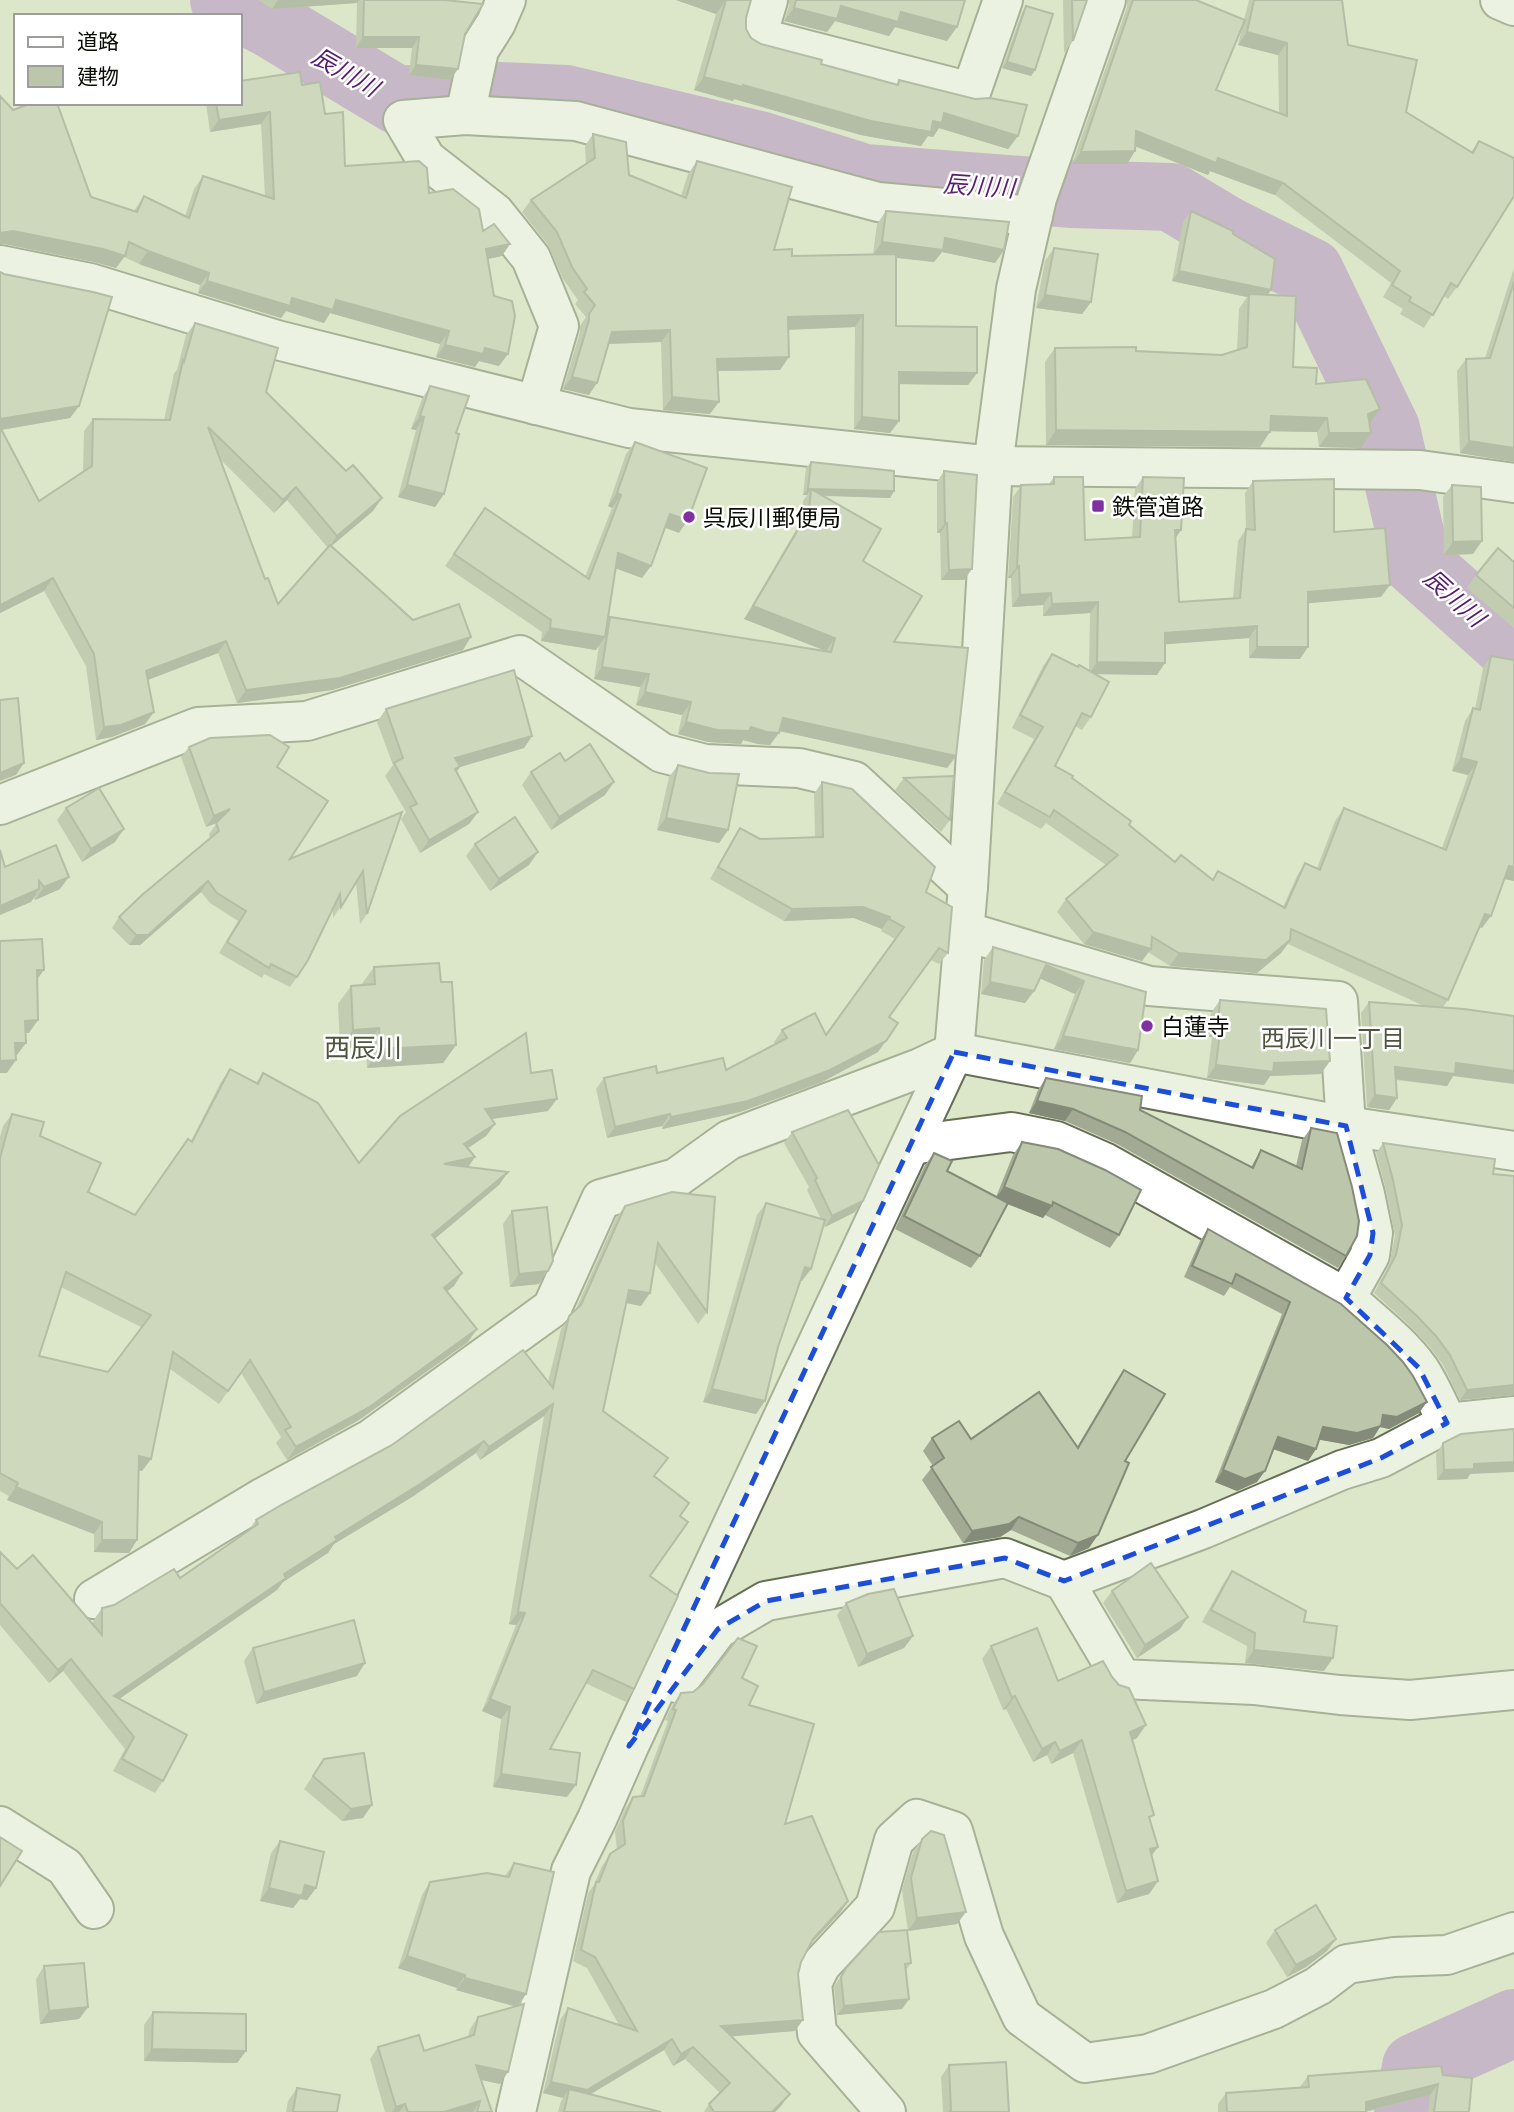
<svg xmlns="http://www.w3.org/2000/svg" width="1514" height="2112" font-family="'Open Sans','Noto Sans JP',sans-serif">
  <rect width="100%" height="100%" fill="#dce7ca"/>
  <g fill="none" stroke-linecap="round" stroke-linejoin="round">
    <g stroke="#ab7ec2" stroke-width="68">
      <path d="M 224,0 L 271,24 L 397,100 L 477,95 L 566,99 L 759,145 L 864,178 L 1073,194 L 1171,197 L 1226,230 L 1310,272 L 1386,429 L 1417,563 L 1514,650"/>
      <path d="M 1408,2112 L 1416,2067 L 1514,2023"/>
    </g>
    <defs>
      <g id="minor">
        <path d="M 768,0 L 757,37 L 971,92 L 1003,0"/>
        <path d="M 1500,0 L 1514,6"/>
        <path d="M 465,115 L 479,50 L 496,23 L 506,0"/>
        <path d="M 0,265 L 90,283 L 277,340 L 629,428 L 993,466 L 1420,470 L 1514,483"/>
        <path d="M 536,405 L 559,326 L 531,258 L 495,213 L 426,159 L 403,120 L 465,115 L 576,121 L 878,202 L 1033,216"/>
        <path d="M 0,805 L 198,727 L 307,721 L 520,655 L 662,753 L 705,764 L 799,768 L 854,781 L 968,887"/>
        <path d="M 964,931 L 1149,986 L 1338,1001 L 1346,1126 L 1365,1194 L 1373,1233 L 1370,1255 L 1346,1298 C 1371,1321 1400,1342 1420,1370 C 1431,1387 1439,1405 1447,1423"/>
        <path d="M 911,1145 L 1011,1132 L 1056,1141 L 1106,1163 L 1346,1298"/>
        <path d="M 1064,1581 L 1203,1529 L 1342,1470 L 1381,1458 L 1447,1423 L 1514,1416"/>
        <path d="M 94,1599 L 262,1498 L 371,1439 L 552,1308 L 601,1199 L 676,1178 L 729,1140 L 920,1068 L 954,1052 L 1346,1126 L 1514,1151"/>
        <path d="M 677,1683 L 718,1629 L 766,1601 L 1005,1558 L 1064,1581 L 1122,1679 L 1254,1685 L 1340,1695 L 1410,1700 L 1514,1690"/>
        <path d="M 0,1826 L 65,1867 L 94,1909"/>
        <path d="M 516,2112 L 571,1871 L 597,1819 L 629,1746 L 954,1052 L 968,887 L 993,466 L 1016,289 L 1037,198 L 1106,0"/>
        <path d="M 886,2112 L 817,2033 L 812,1983 L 821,1965 L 875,1907 L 894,1840 L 917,1819 L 953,1831 L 984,1936 L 1022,2017 L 1085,2063 L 1148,2054 L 1274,2009 L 1318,1986 L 1347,1964 L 1394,1957 L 1447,1955 L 1514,1932"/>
      </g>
    </defs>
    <use href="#minor" stroke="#666f56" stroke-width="42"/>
    <use href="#minor" stroke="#fff" stroke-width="38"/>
  </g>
  <g fill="#a2aa93" fill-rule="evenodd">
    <path d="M 258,0 L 445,0 L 465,34 L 458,69 L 450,80 L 409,75 L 412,48 L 356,48 L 357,3 L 272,9 Z"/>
    <path d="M 676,0 L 751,0 L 746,18 L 746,29 L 751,38 L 761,44 L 821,64 L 896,85 L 899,80 L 1018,136 L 1008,149 L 939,128 L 933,137 L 928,136 L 921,146 L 861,135 L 734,99 L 733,101 L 694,90 L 716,14 Z"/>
    <path d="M 789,0 L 965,0 L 947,41 L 895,27 L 889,36 L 835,21 L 827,32 L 784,21 L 789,6 Z"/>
    <path d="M 1063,0 L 1087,0 L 1073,41 L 1064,53 Z"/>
    <path d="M 1127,0 L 1196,0 L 1244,20 L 1249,0 L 1342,0 L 1348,45 L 1406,112 L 1471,152 L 1479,141 L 1457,287 L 1448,299 L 1444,296 L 1424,328 L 1400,314 L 1403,309 L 1383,297 L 1391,283 L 1275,195 L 1210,171 L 1208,175 L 1135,146 L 1135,151 L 1127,164 L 1072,164 L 1127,7 ZM 1243,24 L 1238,45 L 1278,55 L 1279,113 L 1216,90 Z"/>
    <path d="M 1026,6 L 1035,70 L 1031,76 L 1002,68 L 1022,12 Z"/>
    <path d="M 302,85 L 325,114 L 345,166 L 429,193 L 483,231 L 502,256 L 488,259 L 499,366 L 479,361 L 475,367 L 436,357 L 440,344 L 330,313 L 324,323 L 286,311 L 281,318 L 198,293 L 200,285 L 139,264 L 124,257 L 116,268 L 94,262 L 4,244 L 91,197 L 134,211 L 144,196 L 185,216 L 194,189 L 203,176 L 265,196 L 261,124 L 210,132 L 206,103 L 240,103 Z"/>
    <path d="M 593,134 L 629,175 L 681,196 L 688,174 L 697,161 L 774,250 L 792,256 L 873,254 L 877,224 L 886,211 L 1004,250 L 995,263 L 942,252 L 934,262 L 896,258 L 896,326 L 977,373 L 968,385 L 899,384 L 899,421 L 890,433 L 854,429 L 855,327 L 788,330 L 780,370 L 717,371 L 710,414 L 663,410 L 661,342 L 609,344 L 589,395 L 563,389 L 580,332 L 580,326 L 586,317 L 575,304 L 578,300 L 563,279 L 548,245 L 522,212 L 531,200 L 586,164 L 585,146 Z"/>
    <path d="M 1191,211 L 1233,234 L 1271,290 L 1267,295 L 1293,367 L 1370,423 L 1371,433 L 1361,448 L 1319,447 L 1317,432 L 1270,431 L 1260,447 L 1046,445 L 1045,362 L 1055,348 L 1222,355 L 1237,350 L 1239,309 L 1247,297 L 1172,281 L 1183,222 Z"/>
    <path d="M 1054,248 L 1091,302 L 1082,314 L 1036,308 L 1045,261 Z"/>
    <path d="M 1514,268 L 1514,462 L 1460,453 L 1457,371 L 1466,359 L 1485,358 Z"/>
    <path d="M 0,272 L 79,406 L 70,418 L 1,430 L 39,501 L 83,471 L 84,431 L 93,419 L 164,420 L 174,373 L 177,370 L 186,335 L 195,323 L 266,392 L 373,511 L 331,546 L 413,620 L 463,650 L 332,690 L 237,703 L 218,653 L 148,680 L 154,712 L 145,724 L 112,737 L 96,740 L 86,666 L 44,591 L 0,613 ZM 221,460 L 274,513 L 287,500 L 328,548 L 278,604 L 265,579 Z"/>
    <path d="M 430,386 L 456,433 L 444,494 L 435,507 L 398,497 L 416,430 L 411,429 L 422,399 Z"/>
    <path d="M 635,442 L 679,533 L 665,528 L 642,578 L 616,568 L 607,621 L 610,617 L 826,652 L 826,651 L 744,619 L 800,523 L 803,501 L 807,495 L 803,495 L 806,468 L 811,462 L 894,491 L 890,498 L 823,496 L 863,561 L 894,642 L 956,756 L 947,768 L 779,731 L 770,745 L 758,744 L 743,740 L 741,744 L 708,742 L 678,734 L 682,715 L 636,705 L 640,687 L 594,679 L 599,645 L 596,650 L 541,641 L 542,632 L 445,566 L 485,508 L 585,577 L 612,508 L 608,506 L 626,454 Z"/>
    <path d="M 944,471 L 964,580 L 941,580 L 940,533 L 937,533 L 937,482 Z"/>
    <path d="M 1054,477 L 1085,540 L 1132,537 L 1135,489 L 1143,477 L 1181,530 L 1175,538 L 1179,602 L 1233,598 L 1238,541 L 1246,529 L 1245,493 L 1253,481 L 1334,532 L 1381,597 L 1308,603 L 1300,659 L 1249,658 L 1249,638 L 1165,644 L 1157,675 L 1095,674 L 1091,717 L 1082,730 L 1075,726 L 1055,766 L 1072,778 L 1175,862 L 1212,880 L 1218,871 L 1283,907 L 1297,876 L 1305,863 L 1317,868 L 1335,821 L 1344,808 L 1442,848 L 1468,775 L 1452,771 L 1465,721 L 1473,708 L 1475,709 L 1483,668 L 1491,656 L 1514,660 L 1514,881 L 1504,879 L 1482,928 L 1479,927 L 1448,1000 L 1443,1007 L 1453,1076 L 1447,1086 L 1396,1080 L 1397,1098 L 1389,1110 L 1367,1107 L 1361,1013 L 1369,1002 L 1424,1006 L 1288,944 L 1281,953 L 1257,973 L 1170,966 L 1148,952 L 1142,961 L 1084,944 L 1057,912 L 1066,899 L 1106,865 L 1046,823 L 1041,829 L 997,804 L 1034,739 L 1012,728 L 1043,666 L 1052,654 L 1077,667 L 1089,670 L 1090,613 L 1043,616 L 1043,605 L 1012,607 L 1011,578 L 1008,578 L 1013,497 L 1021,485 L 1049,484 Z"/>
    <path d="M 1452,485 L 1473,554 L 1444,555 L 1443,497 Z"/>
    <path d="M 1514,562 L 1514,628 L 1467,588 L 1476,575 Z"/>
    <path d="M 386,709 L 532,736 L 524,748 L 460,767 L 456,772 L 478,812 L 469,824 L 420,853 L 401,819 L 406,812 L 385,776 L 393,765 L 377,722 Z"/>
    <path d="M 189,747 L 277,767 L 290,859 L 402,812 L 367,914 L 360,924 L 356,883 L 333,918 L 333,909 L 297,977 L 290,987 L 264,974 L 262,978 L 219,953 L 238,921 L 210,903 L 201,892 L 140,945 L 129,945 L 112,928 L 119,917 L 210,838 L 209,834 L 217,823 L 206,827 L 181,757 Z"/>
    <path d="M 678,765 L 728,830 L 719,843 L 657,830 L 669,777 Z"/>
    <path d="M 531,772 L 605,795 L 551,830 L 522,785 Z"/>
    <path d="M 904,778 L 950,820 L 941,832 L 895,790 Z"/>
    <path d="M 822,782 L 926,892 L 948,953 L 939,964 L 931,960 L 889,1017 L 878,1052 L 822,1082 L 740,1112 L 662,1129 L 662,1126 L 607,1138 L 596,1089 L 604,1078 L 657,1073 L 726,1070 L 775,1044 L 774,1042 L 782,1030 L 826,1035 L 895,939 L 881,931 L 882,929 L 854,918 L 784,921 L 710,879 L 732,840 L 740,828 L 760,839 L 815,838 L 814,794 Z"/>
    <path d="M 66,808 L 115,842 L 82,862 L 57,820 Z"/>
    <path d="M 475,844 L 529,865 L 490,891 L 466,856 Z"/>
    <path d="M 5,867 L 60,889 L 35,900 L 34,898 L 31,902 Z"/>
    <path d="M 993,947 L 1146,992 L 1138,1050 L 1130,1063 L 1054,1049 L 1075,994 L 1040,978 L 1034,991 L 1025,1003 L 981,994 L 984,960 Z"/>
    <path d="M 374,967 L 441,982 L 456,1045 L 443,1063 L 367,1068 L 366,1047 L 340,1048 L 338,1004 L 351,986 L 361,985 Z"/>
    <path d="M 1220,1000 L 1321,1074 L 1270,1076 L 1264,1085 L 1207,1078 L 1212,1037 L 1209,1037 L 1211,1013 Z"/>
    <path d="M 230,1069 L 256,1083 L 263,1073 L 359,1163 L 531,1073 L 548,1111 L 492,1119 L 495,1124 L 486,1136 L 467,1148 L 475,1157 L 468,1167 L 508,1172 L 499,1185 L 435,1238 L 462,1273 L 454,1286 L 446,1292 L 468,1342 L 359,1420 L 287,1460 L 276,1443 L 281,1437 L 241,1373 L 219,1404 L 170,1369 L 151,1459 L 142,1471 L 138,1470 L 137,1540 L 129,1553 L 94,1552 L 94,1534 L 7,1500 L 9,1496 L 0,1491 L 0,1137 L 3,1126 L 12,1114 L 40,1136 L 88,1192 L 135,1215 L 191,1141 L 221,1082 ZM 61,1287 L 141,1327 L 108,1372 L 39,1356 Z"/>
    <path d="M 1046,1078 L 1140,1110 L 1251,1167 L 1261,1150 L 1296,1166 L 1302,1140 L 1311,1128 L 1346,1256 L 1338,1268 L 1117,1144 L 1065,1121 L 1029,1113 L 1038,1090 Z"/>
    <path d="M 792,1132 L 855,1212 L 825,1227 L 824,1225 L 802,1281 L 800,1281 L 778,1347 L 765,1401 L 756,1414 L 703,1402 L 757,1215 L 766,1203 L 821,1219 L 807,1190 L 809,1187 L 784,1143 Z"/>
    <path d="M 1022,1142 L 1119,1235 L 1110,1248 L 1045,1215 L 1043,1218 L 1007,1204 L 980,1256 L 971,1268 L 895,1229 L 925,1165 L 934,1153 L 947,1171 L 996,1197 L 1013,1155 Z"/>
    <path d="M 1383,1143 L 1493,1174 L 1514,1176 L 1514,1395 L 1460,1400 L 1443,1365 L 1429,1346 L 1409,1325 L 1374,1293 L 1389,1265 L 1395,1236 L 1386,1190 L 1376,1153 Z"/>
    <path d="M 672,1192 L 707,1312 L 698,1324 L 655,1263 L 641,1306 L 626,1303 L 603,1411 L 654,1476 L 680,1516 L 650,1576 L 634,1689 L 626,1702 L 585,1683 L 550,1749 L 567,1797 L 493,1787 L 501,1719 L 482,1711 L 516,1625 L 509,1624 L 544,1416 L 480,1460 L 476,1453 L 412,1497 L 334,1544 L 328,1553 L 283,1582 L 277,1590 L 119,1699 L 163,1781 L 155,1793 L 113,1771 L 125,1749 L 63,1671 L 49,1683 L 0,1625 L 0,1552 L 17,1569 L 93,1625 L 93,1621 L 102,1608 L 114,1605 L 180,1578 L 248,1531 L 256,1520 L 548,1382 L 561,1329 L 575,1311 L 616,1218 L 625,1206 Z"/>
    <path d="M 512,1211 L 539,1284 L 510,1287 L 503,1224 Z"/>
    <path d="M 1208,1229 L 1419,1413 L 1389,1429 L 1380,1427 L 1373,1438 L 1349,1445 L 1319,1439 L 1316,1449 L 1308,1461 L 1273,1449 L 1257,1482 L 1237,1491 L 1215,1482 L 1282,1314 L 1230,1287 L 1224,1296 L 1184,1277 L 1200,1241 Z"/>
    <path d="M 1124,1370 L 1125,1461 L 1089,1548 L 1070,1556 L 1011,1530 L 1000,1537 L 963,1543 L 922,1480 L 933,1466 L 923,1451 L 932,1438 L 971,1439 L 1077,1447 L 1115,1383 Z"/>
    <path d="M 1443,1443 L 1470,1474 L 1467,1479 L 1437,1480 L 1436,1454 Z"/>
    <path d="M 1232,1571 L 1324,1671 L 1245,1663 L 1247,1646 L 1202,1622 L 1223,1584 Z"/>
    <path d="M 1112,1591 L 1180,1629 L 1137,1658 L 1103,1603 Z"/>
    <path d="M 846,1603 L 913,1636 L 904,1648 L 858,1667 L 837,1615 Z"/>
    <path d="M 991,1646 L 1058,1681 L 1137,1738 L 1132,1740 L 1150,1821 L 1158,1847 L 1151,1856 L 1158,1881 L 1149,1894 L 1117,1903 L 1073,1753 L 1051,1764 L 1047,1755 L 1033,1762 L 1006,1709 L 1003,1710 L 982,1659 Z"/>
    <path d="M 253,1648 L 357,1676 L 256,1704 L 244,1661 Z"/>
    <path d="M 742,1678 L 749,1705 L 785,1824 L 848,1901 L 840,1913 L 809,1945 L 801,1962 L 798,1974 L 795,2031 L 731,2036 L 781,2106 L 775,2112 L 704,2112 L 709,2104 L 720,2093 L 685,2059 L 673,2066 L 664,2050 L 591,2094 L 661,2112 L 558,2112 L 561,2101 L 563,2098 L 543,2093 L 560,2020 L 568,2008 L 619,2025 L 587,1968 L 573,1961 L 588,1893 L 594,1885 L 602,1866 L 610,1854 L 617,1850 L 615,1832 L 625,1809 L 633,1797 L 640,1797 L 668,1721 L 665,1720 L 673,1704 L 681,1693 L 693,1692 Z"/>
    <path d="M 324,1759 L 363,1818 L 342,1821 L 304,1789 Z"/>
    <path d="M 922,1839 L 957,1924 L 908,1931 L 902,1890 L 913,1852 Z"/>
    <path d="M 280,1841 L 316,1888 L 307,1900 L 300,1899 L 293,1908 L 260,1901 L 271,1853 Z"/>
    <path d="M 514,1863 L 526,1994 L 519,2006 L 500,2084 L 481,2080 L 492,2112 L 385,2112 L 370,2059 L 378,2047 L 424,2051 L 468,2037 L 470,2029 L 478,2017 L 515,2006 L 456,1990 L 457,1988 L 398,1968 L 422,1895 L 430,1882 L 505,1876 Z"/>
    <path d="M 1275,1930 L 1336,1939 L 1327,1951 L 1306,1967 L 1287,1977 L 1266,1943 Z"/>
    <path d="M 911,1963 L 906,1970 L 909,1999 L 902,2009 L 837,2015 L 834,1987 L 846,1968 Z"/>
    <path d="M 44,1966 L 88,2007 L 79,2019 L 40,2024 L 36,1979 Z"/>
    <path d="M 153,2012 L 246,2051 L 237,2063 L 144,2061 L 144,2025 Z"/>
    <path d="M 949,2065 L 1009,2112 L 943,2112 L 941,2077 Z"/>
    <path d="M 1443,2075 L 1469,2112 L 1428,2112 L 1430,2095 L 1366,2112 L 1218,2112 L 1218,2104 L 1226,2093 L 1300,2087 L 1308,2076 Z"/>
    <path d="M 297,2088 L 337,2112 L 286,2112 L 288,2101 Z"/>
  </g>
  <g fill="#848b78">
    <path d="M 278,0 L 359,0 L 357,3 L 272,9 Z"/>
    <path d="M 676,0 L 726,0 L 716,14 Z"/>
    <path d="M 841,6 L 901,12 L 957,27 L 947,41 L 895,27 L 889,36 L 835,21 L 827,32 L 784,21 L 794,8 Z"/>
    <path d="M 1247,32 L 1287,43 L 1278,55 L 1238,45 Z"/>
    <path d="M 363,37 L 419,37 L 412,48 L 356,48 Z"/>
    <path d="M 1007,62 L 1035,70 L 1031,76 L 1002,68 Z"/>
    <path d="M 416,65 L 458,69 L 450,80 L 409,75 Z"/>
    <path d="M 704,77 L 933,121 L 944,113 L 1018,136 L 1008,149 L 939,128 L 933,137 L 928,136 L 921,146 L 861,135 L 734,99 L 733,101 L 694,90 Z"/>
    <path d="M 270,112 L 261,124 L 210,132 L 219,120 Z"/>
    <path d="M 1136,131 L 1218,158 L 1283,183 L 1275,195 L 1210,171 L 1208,175 L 1127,143 Z"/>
    <path d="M 1135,151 L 1127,164 L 1072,164 L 1081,152 Z"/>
    <path d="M 13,231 L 103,249 L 125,256 L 116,268 L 94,262 L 4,244 L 0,244 L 0,233 Z"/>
    <path d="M 945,238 L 1004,250 L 995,263 L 942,252 L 934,262 L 873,255 L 882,242 Z"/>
    <path d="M 510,244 L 502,256 L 477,261 L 486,249 Z"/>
    <path d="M 148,251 L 209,273 L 200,285 L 139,264 Z"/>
    <path d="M 1179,271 L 1271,290 L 1264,300 L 1249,294 L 1247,297 L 1172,281 Z"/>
    <path d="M 207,281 L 292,298 L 336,300 L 449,331 L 440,344 L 330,313 L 324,323 L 286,311 L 281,318 L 198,293 Z"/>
    <path d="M 1045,295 L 1091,302 L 1082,314 L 1036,308 Z"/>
    <path d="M 863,315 L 855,327 L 779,330 L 788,317 Z"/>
    <path d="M 670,330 L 661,342 L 604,344 L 612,332 Z"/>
    <path d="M 445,345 L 485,348 L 508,354 L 499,366 L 479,361 L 475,367 L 436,357 Z"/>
    <path d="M 789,357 L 780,370 L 708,371 L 717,359 Z"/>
    <path d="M 899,372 L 977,373 L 968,385 L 890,384 Z"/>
    <path d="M 572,377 L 597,383 L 589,395 L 563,389 Z"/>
    <path d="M 672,397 L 719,402 L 710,414 L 663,410 Z"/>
    <path d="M 79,406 L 70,418 L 0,430 L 0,419 Z"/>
    <path d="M 1380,409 L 1370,423 L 1368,414 Z"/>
    <path d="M 420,416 L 424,417 L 416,430 L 411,429 Z"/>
    <path d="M 1271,416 L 1327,418 L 1317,432 L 1261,431 Z"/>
    <path d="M 862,417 L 899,421 L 890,433 L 854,429 Z"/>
    <path d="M 1056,430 L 1270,432 L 1260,447 L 1046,445 Z"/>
    <path d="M 1329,433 L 1371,433 L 1361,448 L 1319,447 Z"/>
    <path d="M 1469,441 L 1514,448 L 1514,462 L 1460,453 Z"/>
    <path d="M 407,485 L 444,494 L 435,507 L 398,497 Z"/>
    <path d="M 296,487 L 287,500 L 274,513 L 283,500 Z"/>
    <path d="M 808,489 L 894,491 L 890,498 L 810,495 L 811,489 L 807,495 L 803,495 Z"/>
    <path d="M 617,493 L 621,495 L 612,508 L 608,506 Z"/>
    <path d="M 382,498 L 373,511 L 328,549 L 337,536 Z"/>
    <path d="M 670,514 L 688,520 L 679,533 L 662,526 Z"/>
    <path d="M 945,523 L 947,523 L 940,533 L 937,533 Z"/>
    <path d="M 1175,530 L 1181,530 L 1173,542 Z"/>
    <path d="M 1482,541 L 1473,554 L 1444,555 L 1453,542 Z"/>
    <path d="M 618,553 L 651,566 L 642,578 L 609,566 Z"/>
    <path d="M 1019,566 L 1011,578 L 1008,578 L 1017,567 Z"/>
    <path d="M 972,569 L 964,580 L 941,580 L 949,570 Z"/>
    <path d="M 53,578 L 44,591 L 0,613 L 0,605 Z"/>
    <path d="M 1390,585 L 1381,597 L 1300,604 L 1308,592 Z"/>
    <path d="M 1051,593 L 1043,605 L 1012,607 L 1020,595 Z"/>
    <path d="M 1098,602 L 1090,613 L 1043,616 L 1052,604 Z"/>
    <path d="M 753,606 L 835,638 L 826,651 L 744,619 Z"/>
    <path d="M 1257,626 L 1249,638 L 1157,645 L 1165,633 Z"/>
    <path d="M 550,628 L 605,637 L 596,650 L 541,641 Z"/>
    <path d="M 471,637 L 463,650 L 332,690 L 237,703 L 246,690 Z"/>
    <path d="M 226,641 L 218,653 L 137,684 L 146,671 Z"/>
    <path d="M 1257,647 L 1308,647 L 1300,659 L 1249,658 Z"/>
    <path d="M 1097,662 L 1165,663 L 1157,675 L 1089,674 Z"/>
    <path d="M 602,667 L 649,674 L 640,687 L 594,679 Z"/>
    <path d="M 645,692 L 691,702 L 682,715 L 636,705 Z"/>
    <path d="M 154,712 L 145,724 L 112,737 L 96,740 L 104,727 Z"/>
    <path d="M 783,718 L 956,756 L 947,768 L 775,730 Z"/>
    <path d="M 686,722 L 751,727 L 779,733 L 770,745 L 758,744 L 743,740 L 741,744 L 708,742 L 678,734 Z"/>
    <path d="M 532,736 L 524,748 L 460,767 L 451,779 L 455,758 Z"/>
    <path d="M 1461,758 L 1477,762 L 1468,775 L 1452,771 Z"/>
    <path d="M 24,763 L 16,775 L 0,781 L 0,773 Z"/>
    <path d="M 614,782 L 605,795 L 551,830 L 559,817 Z"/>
    <path d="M 230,809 L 223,820 L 206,827 L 214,816 Z"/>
    <path d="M 478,812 L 469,824 L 420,853 L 429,840 Z"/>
    <path d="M 666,818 L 728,830 L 719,843 L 657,830 Z"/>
    <path d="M 124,829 L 115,842 L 82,862 L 91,849 Z"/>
    <path d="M 538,852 L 529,865 L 490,891 L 499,879 Z"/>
    <path d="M 1509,866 L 1514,867 L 1514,881 L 1500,878 Z"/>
    <path d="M 69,877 L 60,889 L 35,900 L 44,887 Z"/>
    <path d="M 208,881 L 201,892 L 140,945 L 129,945 L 136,935 Z"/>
    <path d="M 39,889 L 31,902 L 0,915 L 0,906 Z"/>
    <path d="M 863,907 L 890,917 L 882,929 L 854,918 L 784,921 L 792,909 Z"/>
    <path d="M 1485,914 L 1491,916 L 1482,928 L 1477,926 Z"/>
    <path d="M 1093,932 L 1151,949 L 1142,961 L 1084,944 Z"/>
    <path d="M 1290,940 L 1281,953 L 1257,973 L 1170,966 L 1179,953 Z"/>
    <path d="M 1046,965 L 1084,981 L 1075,994 L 1037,977 Z"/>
    <path d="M 37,970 L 44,970 L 35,982 Z"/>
    <path d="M 990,982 L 1034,991 L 1025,1003 L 981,994 Z"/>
    <path d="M 38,1020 L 29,1033 L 16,1033 L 25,1021 Z"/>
    <path d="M 1218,1024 L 1221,1024 L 1212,1037 L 1209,1037 Z"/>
    <path d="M 379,1028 L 366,1047 L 340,1048 L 353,1030 Z"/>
    <path d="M 1063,1036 L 1138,1050 L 1130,1063 L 1054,1049 Z"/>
    <path d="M 886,1041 L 878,1052 L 822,1082 L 740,1112 L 662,1129 L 671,1117 Z"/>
    <path d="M 15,1043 L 26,1043 L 17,1055 L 7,1056 Z"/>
    <path d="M 456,1045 L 443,1063 L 367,1068 L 380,1049 Z"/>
    <path d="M 16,1060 L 7,1073 L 0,1073 L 0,1061 Z"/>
    <path d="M 1330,1061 L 1321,1074 L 1270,1076 L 1264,1085 L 1207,1078 L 1216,1065 Z"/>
    <path d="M 1456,1063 L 1514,1071 L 1514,1084 L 1453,1076 L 1447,1086 L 1387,1078 L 1395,1067 Z"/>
    <path d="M 1375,1095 L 1397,1098 L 1389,1110 L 1367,1107 Z"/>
    <path d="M 557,1099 L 548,1111 L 477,1121 L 485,1109 Z"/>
    <path d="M 1037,1101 L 1073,1109 L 1065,1121 L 1029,1113 Z"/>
    <path d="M 670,1114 L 662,1126 L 607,1138 L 615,1127 Z"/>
    <path d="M 495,1124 L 486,1136 L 455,1157 L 464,1144 Z"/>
    <path d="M 475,1157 L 466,1170 L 444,1164 Z"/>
    <path d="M 508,1172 L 499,1185 L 424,1248 L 432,1235 Z"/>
    <path d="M 1004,1187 L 1052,1206 L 1043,1218 L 995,1199 Z"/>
    <path d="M 863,1201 L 855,1212 L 825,1227 L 832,1216 Z"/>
    <path d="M 805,1267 L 811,1269 L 802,1281 L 796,1279 Z"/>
    <path d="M 548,1271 L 539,1284 L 510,1287 L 519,1274 Z"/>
    <path d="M 462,1273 L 454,1286 L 435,1301 L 444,1288 Z"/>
    <path d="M 629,1290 L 650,1293 L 641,1306 L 621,1302 Z"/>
    <path d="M 477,1329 L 468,1342 L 359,1420 L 287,1460 L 296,1447 Z"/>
    <path d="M 1514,1385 L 1514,1395 L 1460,1400 L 1467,1390 Z"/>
    <path d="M 712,1389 L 765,1401 L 756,1414 L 703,1402 Z"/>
    <path d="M 1427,1402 L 1419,1413 L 1389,1429 L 1380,1427 L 1373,1438 L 1349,1445 L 1315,1439 L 1323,1427 L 1383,1415 Z"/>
    <path d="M 553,1404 L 544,1416 L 480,1460 L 489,1447 Z"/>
    <path d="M 1278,1437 L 1316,1449 L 1308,1461 L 1270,1448 Z"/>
    <path d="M 484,1441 L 476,1453 L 412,1497 L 334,1544 L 328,1553 L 283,1582 L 277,1590 L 109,1706 L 114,1696 L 335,1537 Z"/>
    <path d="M 139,1456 L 151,1459 L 142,1471 L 130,1468 Z"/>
    <path d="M 1514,1462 L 1514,1472 L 1470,1474 L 1467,1479 L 1437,1480 L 1444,1470 L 1474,1464 Z"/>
    <path d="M 1223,1470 L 1265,1471 L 1257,1482 L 1237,1491 L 1215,1482 Z"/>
    <path d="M 16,1487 L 102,1522 L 94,1534 L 7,1500 Z"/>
    <path d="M 1019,1517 L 1011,1530 L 1000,1537 L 963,1543 L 972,1531 Z"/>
    <path d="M 1098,1535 L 1089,1548 L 1070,1556 L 1078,1543 Z"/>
    <path d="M 102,1540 L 137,1540 L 129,1553 L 94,1552 Z"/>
    <path d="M 518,1612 L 525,1613 L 516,1625 L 509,1624 Z"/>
    <path d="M 1188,1617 L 1180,1629 L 1137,1658 L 1145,1645 Z"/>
    <path d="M 913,1636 L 904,1648 L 858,1667 L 867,1654 Z"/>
    <path d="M 1254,1650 L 1333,1658 L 1324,1671 L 1245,1663 Z"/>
    <path d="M 71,1659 L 63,1671 L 49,1683 L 58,1670 Z"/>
    <path d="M 365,1663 L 357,1676 L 256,1704 L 264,1692 Z"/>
    <path d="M 1015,1696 L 1006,1709 L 1003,1710 L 1012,1698 Z"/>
    <path d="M 490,1699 L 510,1707 L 501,1719 L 482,1711 Z"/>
    <path d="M 1146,1725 L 1137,1738 L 1121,1745 L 1130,1732 Z"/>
    <path d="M 1082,1740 L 1073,1753 L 1051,1764 L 1060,1751 Z"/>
    <path d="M 1055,1742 L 1047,1755 L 1033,1762 L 1042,1749 Z"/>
    <path d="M 501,1774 L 576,1785 L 567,1797 L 493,1787 Z"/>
    <path d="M 372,1805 L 363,1818 L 342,1821 L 351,1809 Z"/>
    <path d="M 1158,1847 L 1149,1859 L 1150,1849 Z"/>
    <path d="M 1158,1881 L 1149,1894 L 1117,1903 L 1126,1891 Z"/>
    <path d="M 305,1885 L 316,1888 L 307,1900 L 300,1899 L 293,1908 L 260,1901 L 269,1888 Z"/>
    <path d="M 848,1901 L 840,1913 L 805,1950 L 813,1939 Z"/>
    <path d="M 966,1912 L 957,1924 L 908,1931 L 917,1918 Z"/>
    <path d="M 1336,1939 L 1327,1951 L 1306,1967 L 1287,1977 L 1296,1965 Z"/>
    <path d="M 407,1956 L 465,1975 L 457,1988 L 398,1968 Z"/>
    <path d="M 465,1978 L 526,1994 L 517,2007 L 456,1990 Z"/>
    <path d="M 909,1999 L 902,2009 L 837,2015 L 844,2006 Z"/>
    <path d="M 88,2007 L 79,2019 L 40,2024 L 49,2011 Z"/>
    <path d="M 803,2020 L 795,2031 L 713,2038 L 721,2026 Z"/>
    <path d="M 672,2039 L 664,2050 L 579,2101 L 569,2089 L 563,2098 L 543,2093 L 551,2082 Z"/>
    <path d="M 693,2047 L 685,2059 L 673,2066 L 681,2054 Z"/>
    <path d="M 152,2049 L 246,2051 L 237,2063 L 144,2061 Z"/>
    <path d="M 476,2065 L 508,2072 L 500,2084 L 468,2077 Z"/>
    <path d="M 1438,2084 L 1430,2095 L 1363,2112 L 1366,2102 Z"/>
    <path d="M 790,2094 L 781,2106 L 775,2112 L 772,2112 Z"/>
    <path d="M 480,2101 L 473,2112 L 444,2112 Z"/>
    <path d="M 405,2104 L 399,2112 L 392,2112 L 396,2107 Z"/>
  </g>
  <g fill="#bcc6ab" stroke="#848b78" stroke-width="2" fill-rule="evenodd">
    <path d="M 364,0 L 445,0 L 483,4 L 465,34 L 458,69 L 416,65 L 419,37 L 363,37 Z"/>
    <path d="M 726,0 L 751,0 L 746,18 L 746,29 L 751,38 L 761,44 L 822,60 L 821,64 L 898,85 L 899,80 L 975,99 L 990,98 L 1027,105 L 1018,136 L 944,113 L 942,123 L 933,121 L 931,132 L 871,121 L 743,85 L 743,87 L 704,77 Z"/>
    <path d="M 796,0 L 965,0 L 957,27 L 901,12 L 898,22 L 841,6 L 837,19 L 794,8 Z"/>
    <path d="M 1072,0 L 1087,0 L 1073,41 Z"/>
    <path d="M 1133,0 L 1196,0 L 1245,20 L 1216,90 L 1287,116 L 1287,43 L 1247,32 L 1254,0 L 1342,0 L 1348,45 L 1417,60 L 1406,112 L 1473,153 L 1479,141 L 1514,158 L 1514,196 L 1457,287 L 1451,283 L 1433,315 L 1409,301 L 1411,297 L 1392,285 L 1400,271 L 1283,183 L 1218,158 L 1216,163 L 1136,131 L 1135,151 L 1081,152 Z"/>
    <path d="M 1026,6 L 1053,14 L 1035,70 L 1007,62 Z"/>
    <path d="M 300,72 L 302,85 L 320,82 L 325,114 L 343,112 L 345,166 L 419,161 L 427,168 L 429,193 L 453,189 L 479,209 L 483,231 L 494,224 L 510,244 L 486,249 L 494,296 L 512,301 L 515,316 L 508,354 L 485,348 L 483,354 L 445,345 L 449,331 L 336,300 L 333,310 L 292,298 L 290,306 L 207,281 L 209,273 L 148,251 L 129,242 L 125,256 L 103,249 L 13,231 L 0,233 L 0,96 L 13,110 L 32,103 L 57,103 L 91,197 L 137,212 L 144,196 L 189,218 L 203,176 L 274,199 L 270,112 L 219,120 L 216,103 L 240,103 L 240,81 Z"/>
    <path d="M 593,134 L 626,142 L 629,175 L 686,198 L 697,161 L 792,187 L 774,250 L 792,249 L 792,256 L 896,254 L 896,326 L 977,327 L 977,373 L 899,372 L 899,421 L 862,417 L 863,315 L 788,317 L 789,357 L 717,359 L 719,402 L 672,397 L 670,330 L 612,332 L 597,383 L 572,377 L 589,320 L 589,314 L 595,305 L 584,292 L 587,289 L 572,267 L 557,232 L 531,200 L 595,158 Z"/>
    <path d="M 886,211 L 1009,222 L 1004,250 L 945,238 L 943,250 L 882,242 Z"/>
    <path d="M 1191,211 L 1233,231 L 1233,234 L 1275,259 L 1271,290 L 1179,271 Z"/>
    <path d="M 1054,248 L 1098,254 L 1091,302 L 1045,295 Z"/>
    <path d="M 0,272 L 4,274 L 93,292 L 112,297 L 79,406 L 0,419 Z"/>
    <path d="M 1514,282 L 1514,448 L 1469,441 L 1466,359 L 1490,358 Z"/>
    <path d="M 1249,294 L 1296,296 L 1293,367 L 1317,368 L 1316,384 L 1366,379 L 1380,409 L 1368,414 L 1371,433 L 1329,433 L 1327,418 L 1271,416 L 1270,432 L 1056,430 L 1055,348 L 1136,347 L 1136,351 L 1222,355 L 1247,347 Z"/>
    <path d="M 195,323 L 278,348 L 266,392 L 346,471 L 353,465 L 382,498 L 337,536 L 296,487 L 283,500 L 208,427 L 265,579 L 268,578 L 278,604 L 330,545 L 413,620 L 459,604 L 471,637 L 340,678 L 246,690 L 226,641 L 146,671 L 154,712 L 121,725 L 104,727 L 94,654 L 53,578 L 0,605 L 0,427 L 39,501 L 92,466 L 93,419 L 170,420 L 183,360 L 184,362 Z"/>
    <path d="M 430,386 L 469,396 L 456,433 L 459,434 L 444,494 L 407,485 L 424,417 L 420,416 Z"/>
    <path d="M 635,442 L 707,468 L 688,520 L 670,514 L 651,566 L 618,553 L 605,637 L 550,628 L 551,620 L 454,554 L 485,508 L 589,579 L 621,495 L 617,493 Z"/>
    <path d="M 811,462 L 894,471 L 894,491 L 808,489 Z"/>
    <path d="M 944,471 L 977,475 L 972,569 L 949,570 L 947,523 L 945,523 Z"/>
    <path d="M 1054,477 L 1083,477 L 1085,540 L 1140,537 L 1143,477 L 1184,478 L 1181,530 L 1175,530 L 1179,602 L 1240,598 L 1246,529 L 1255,530 L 1253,481 L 1334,479 L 1334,532 L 1385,528 L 1390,585 L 1308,592 L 1308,647 L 1257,647 L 1257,626 L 1165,633 L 1165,663 L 1097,662 L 1098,602 L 1052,604 L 1051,593 L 1020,595 L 1019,566 L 1017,567 L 1021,485 L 1054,484 Z"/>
    <path d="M 1452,485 L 1481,487 L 1482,541 L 1453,542 Z"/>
    <path d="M 811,489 L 881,529 L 863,561 L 922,596 L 894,642 L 968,648 L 956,756 L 783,718 L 779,733 L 767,732 L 751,727 L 749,731 L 717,730 L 686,722 L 691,702 L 645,692 L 649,674 L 602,667 L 610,617 L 831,652 L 835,638 L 753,606 L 809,511 Z"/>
    <path d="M 1498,548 L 1514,562 L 1514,608 L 1476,575 Z"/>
    <path d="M 1052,654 L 1078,667 L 1079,665 L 1109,682 L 1091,717 L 1082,713 L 1055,766 L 1073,776 L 1072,778 L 1131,821 L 1129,825 L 1175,862 L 1181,855 L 1213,880 L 1218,871 L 1285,908 L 1305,863 L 1320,870 L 1344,808 L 1446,850 L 1477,762 L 1461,758 L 1473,708 L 1480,710 L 1491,656 L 1514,660 L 1514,867 L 1509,866 L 1491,916 L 1485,914 L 1448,1000 L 1291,929 L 1290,940 L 1266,960 L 1179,953 L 1152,937 L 1151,949 L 1093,932 L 1066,899 L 1118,855 L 1054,810 L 1050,817 L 1005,792 L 1043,727 L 1020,715 Z"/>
    <path d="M 514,670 L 532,736 L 455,758 L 460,766 L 455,769 L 478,812 L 429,840 L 410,807 L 417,804 L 394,763 L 403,758 L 386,709 Z"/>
    <path d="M 18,698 L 24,763 L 0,773 L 0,700 Z"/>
    <path d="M 270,735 L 289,747 L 277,767 L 328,801 L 290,859 L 402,812 L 367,914 L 363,871 L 341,907 L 340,894 L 308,960 L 297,977 L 271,964 L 269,968 L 227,942 L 246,911 L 217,893 L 208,881 L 148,935 L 136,935 L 119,917 L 142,895 L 219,831 L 216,823 L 230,809 L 214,816 L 189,747 L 210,738 Z"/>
    <path d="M 590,744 L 614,782 L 559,817 L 531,772 L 560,753 L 565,761 Z"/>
    <path d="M 678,765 L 709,773 L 739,774 L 728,830 L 666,818 Z"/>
    <path d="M 954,776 L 950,820 L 904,778 Z"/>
    <path d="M 822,782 L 852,789 L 935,867 L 926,892 L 952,907 L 948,953 L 939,948 L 889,1017 L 898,1023 L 886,1041 L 830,1070 L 748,1101 L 671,1117 L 670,1114 L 615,1127 L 604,1078 L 656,1066 L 657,1073 L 723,1058 L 726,1070 L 787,1038 L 782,1030 L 815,1013 L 826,1035 L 904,927 L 889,919 L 890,917 L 863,907 L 792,909 L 718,867 L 740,828 L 760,839 L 823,837 Z"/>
    <path d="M 99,788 L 124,829 L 91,849 L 66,808 Z"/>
    <path d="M 515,817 L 538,852 L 499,879 L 475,844 Z"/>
    <path d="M 56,845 L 69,877 L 44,887 L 39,881 L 39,889 L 0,906 L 0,850 L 5,867 Z"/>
    <path d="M 42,939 L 44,970 L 37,970 L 38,1020 L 25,1021 L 26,1043 L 15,1043 L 16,1060 L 0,1061 L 0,941 Z"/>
    <path d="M 993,947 L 1146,992 L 1138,1050 L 1063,1036 L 1084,981 L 1046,965 L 1034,991 L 990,982 Z"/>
    <path d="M 439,963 L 441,982 L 452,982 L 456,1045 L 380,1049 L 379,1028 L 353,1030 L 351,986 L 375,984 L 374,967 Z"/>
    <path d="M 1220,1000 L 1326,1009 L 1330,1061 L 1274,1063 L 1273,1072 L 1216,1065 L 1221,1024 L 1218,1024 Z"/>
    <path d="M 1369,1002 L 1464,1009 L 1514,1016 L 1514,1071 L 1456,1063 L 1455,1074 L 1395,1067 L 1397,1098 L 1375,1095 Z"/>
    <path d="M 526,1033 L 531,1073 L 552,1070 L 557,1099 L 485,1109 L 495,1124 L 464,1144 L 475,1157 L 444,1164 L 508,1172 L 432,1235 L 462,1273 L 444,1288 L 477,1329 L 368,1408 L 296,1447 L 285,1430 L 291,1427 L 250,1360 L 228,1391 L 173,1352 L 151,1459 L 139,1456 L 137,1540 L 102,1540 L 102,1522 L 16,1487 L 18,1483 L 0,1473 L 0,1158 L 12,1114 L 44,1122 L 40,1136 L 101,1163 L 88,1192 L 135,1215 L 188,1139 L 192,1142 L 230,1069 L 258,1084 L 263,1073 L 318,1103 L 359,1163 L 400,1116 ZM 66,1272 L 151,1315 L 108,1372 L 39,1356 Z"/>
    <path d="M 1046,1078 L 1142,1096 L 1140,1110 L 1253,1168 L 1261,1150 L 1302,1169 L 1311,1128 L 1337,1133 L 1352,1187 L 1359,1221 L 1357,1236 L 1346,1256 L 1125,1132 L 1073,1109 L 1037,1101 Z"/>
    <path d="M 848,1110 L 879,1165 L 863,1201 L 832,1216 L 815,1180 L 817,1178 L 792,1132 Z"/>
    <path d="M 1022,1142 L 1058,1149 L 1105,1170 L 1141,1190 L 1119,1235 L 1053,1202 L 1052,1206 L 1004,1187 Z"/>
    <path d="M 1383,1143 L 1495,1159 L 1493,1174 L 1514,1176 L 1514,1385 L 1467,1390 L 1450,1355 L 1436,1336 L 1416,1315 L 1381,1283 L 1396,1255 L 1402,1225 L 1393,1180 Z"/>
    <path d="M 934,1153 L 952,1161 L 947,1171 L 1008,1203 L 980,1256 L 904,1216 Z"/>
    <path d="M 672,1192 L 715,1197 L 707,1312 L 658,1243 L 650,1293 L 629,1290 L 603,1411 L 668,1458 L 654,1476 L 689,1503 L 680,1516 L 688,1522 L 650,1576 L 678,1596 L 634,1689 L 593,1670 L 550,1749 L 580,1753 L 576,1785 L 501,1774 L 510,1707 L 490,1699 L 525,1613 L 518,1612 L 553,1404 L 489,1447 L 484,1441 L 420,1484 L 335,1537 L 337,1540 L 284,1574 L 286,1578 L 114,1696 L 187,1735 L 163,1781 L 122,1759 L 134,1737 L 71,1659 L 58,1670 L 0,1603 L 0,1552 L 17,1569 L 33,1555 L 102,1635 L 102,1608 L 114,1605 L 174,1569 L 180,1578 L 258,1524 L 256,1520 L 281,1505 L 392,1445 L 523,1350 L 553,1388 L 569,1316 L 581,1305 L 625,1206 Z"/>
    <path d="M 766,1203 L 825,1220 L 811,1269 L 805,1267 L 778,1347 L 765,1401 L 712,1389 Z"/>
    <path d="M 547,1207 L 553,1261 L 548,1271 L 519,1274 L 512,1211 Z"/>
    <path d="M 1208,1229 L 1341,1304 L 1387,1345 L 1403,1362 L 1413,1376 L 1427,1402 L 1397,1417 L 1383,1415 L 1381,1426 L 1357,1433 L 1323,1427 L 1316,1449 L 1278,1437 L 1265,1471 L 1245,1479 L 1223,1470 L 1290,1302 L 1236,1274 L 1232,1284 L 1192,1266 Z"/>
    <path d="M 1124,1370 L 1165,1394 L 1125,1461 L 1129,1463 L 1098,1535 L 1078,1543 L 1019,1517 L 1009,1524 L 972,1531 L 931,1467 L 944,1458 L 932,1438 L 959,1421 L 971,1439 L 1039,1392 L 1078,1448 Z"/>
    <path d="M 1514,1429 L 1514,1462 L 1474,1464 L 1474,1469 L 1444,1470 L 1443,1443 L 1461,1434 Z"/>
    <path d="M 1151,1563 L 1188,1617 L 1145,1645 L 1112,1591 Z"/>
    <path d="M 1232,1571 L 1306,1611 L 1304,1622 L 1337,1626 L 1333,1658 L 1254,1650 L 1255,1633 L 1211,1610 Z"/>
    <path d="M 894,1589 L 913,1636 L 867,1654 L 846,1603 L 868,1594 Z"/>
    <path d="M 354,1620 L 365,1663 L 264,1692 L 253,1648 Z"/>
    <path d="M 1037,1628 L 1058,1681 L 1103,1661 L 1112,1677 L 1119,1685 L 1129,1688 L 1146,1725 L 1130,1732 L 1154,1815 L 1149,1817 L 1158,1847 L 1150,1849 L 1158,1881 L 1126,1891 L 1082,1740 L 1060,1751 L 1055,1742 L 1042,1749 L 1015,1696 L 1012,1698 L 991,1646 Z"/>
    <path d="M 738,1638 L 757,1646 L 742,1678 L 758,1686 L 749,1705 L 814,1724 L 785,1824 L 812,1816 L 848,1901 L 813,1939 L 801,1962 L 798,1974 L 803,2020 L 721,2026 L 790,2094 L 772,2112 L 714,2112 L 709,2104 L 730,2083 L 693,2047 L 681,2054 L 672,2039 L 587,2090 L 551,2082 L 568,2008 L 637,2031 L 595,1957 L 581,1950 L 596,1882 L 599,1882 L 610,1854 L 625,1844 L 623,1821 L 633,1797 L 644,1796 L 676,1710 L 673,1709 L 681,1693 L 693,1692 L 702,1685 Z"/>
    <path d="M 364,1753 L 372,1805 L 351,1809 L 313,1776 L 324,1759 Z"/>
    <path d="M 931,1831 L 944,1835 L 966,1912 L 917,1918 L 911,1878 L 922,1839 Z"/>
    <path d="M 0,1837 L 22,1851 L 0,1886 Z"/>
    <path d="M 280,1841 L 324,1852 L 316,1888 L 305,1885 L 302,1896 L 269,1888 Z"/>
    <path d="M 514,1863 L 554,1872 L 526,1994 L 465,1978 L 465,1975 L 407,1956 L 430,1882 L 487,1873 L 509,1877 Z"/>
    <path d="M 1316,1905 L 1336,1939 L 1315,1955 L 1296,1965 L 1275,1930 Z"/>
    <path d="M 907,1930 L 911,1963 L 905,1964 L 909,1999 L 844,2006 L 841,1977 L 846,1968 L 879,1932 Z"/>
    <path d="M 84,1963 L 88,2007 L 49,2011 L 44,1966 Z"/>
    <path d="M 524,2004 L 508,2072 L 476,2065 L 492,2112 L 477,2112 L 480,2101 L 444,2112 L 408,2112 L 405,2104 L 396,2107 L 378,2047 L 419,2035 L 424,2051 L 474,2035 L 478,2017 Z"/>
    <path d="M 153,2012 L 246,2014 L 246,2051 L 152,2049 Z"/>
    <path d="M 1006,2062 L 1009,2112 L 949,2112 L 951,2111 L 949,2065 Z"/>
    <path d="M 1441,2066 L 1443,2075 L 1472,2078 L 1469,2112 L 1434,2112 L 1438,2084 L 1366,2102 L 1366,2112 L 1227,2112 L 1226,2093 L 1309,2087 L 1308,2076 Z"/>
    <path d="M 297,2088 L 340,2095 L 337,2112 L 293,2112 Z"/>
    <path d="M 569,2089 L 661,2112 L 564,2112 Z"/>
  </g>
  <path d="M0 0H1514V2112H0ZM 954,1052 L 1346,1126 L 1373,1233 L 1370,1255 L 1346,1298 L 1419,1368 L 1447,1423 L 1381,1458 L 1064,1581 L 1005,1558 L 766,1601 L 718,1629 L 629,1746 Z" fill="#dce7ca" fill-opacity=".55" fill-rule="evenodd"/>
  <path fill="none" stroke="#1d4ed8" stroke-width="5" stroke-dasharray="14 9" stroke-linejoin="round" d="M 954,1052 L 1346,1126 L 1373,1233 L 1370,1255 L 1346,1298 L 1419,1368 L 1447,1423 L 1381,1458 L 1064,1581 L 1005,1558 L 766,1601 L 718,1629 L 629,1746 Z"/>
  <g fill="#8030a1" stroke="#fff" stroke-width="2.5">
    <rect x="1091" y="499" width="14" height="14" rx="3.5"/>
    <circle cx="689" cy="517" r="7"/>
    <circle cx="1147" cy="1026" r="7"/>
  </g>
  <g text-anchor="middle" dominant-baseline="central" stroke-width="5" stroke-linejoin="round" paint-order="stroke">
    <g font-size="23" fill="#0a0d05" stroke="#fff" text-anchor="start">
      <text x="1112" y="506">鉄管道路</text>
      <text x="703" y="517">呉辰川郵便局</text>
      <text x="1161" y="1026">白蓮寺</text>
    </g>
    <g font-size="24" font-style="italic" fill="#571d6f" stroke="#fff">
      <text transform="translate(346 71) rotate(30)">辰川川</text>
      <text transform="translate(979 185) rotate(4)">辰川川</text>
      <text transform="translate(1455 597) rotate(42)">辰川川</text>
    </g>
    <g font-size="24" fill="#4d553d" stroke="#fff">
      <text x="1333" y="1037">西辰川一丁目</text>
    </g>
    <g font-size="26" fill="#4d553d" stroke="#fff">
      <text x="363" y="1047">西辰川</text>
    </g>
  </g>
  <rect x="14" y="14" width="228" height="91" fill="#ffffff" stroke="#9d9e9b" stroke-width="2"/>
  <rect x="28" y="37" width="35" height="10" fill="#ffffff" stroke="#9d9e9b" stroke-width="2"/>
  <text x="77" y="49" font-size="21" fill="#0a0d05">道路</text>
  <rect x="28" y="66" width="35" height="21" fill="#bcc6ab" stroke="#9d9e9b" stroke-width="2"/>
  <text x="77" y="84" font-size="21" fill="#0a0d05">建物</text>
</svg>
